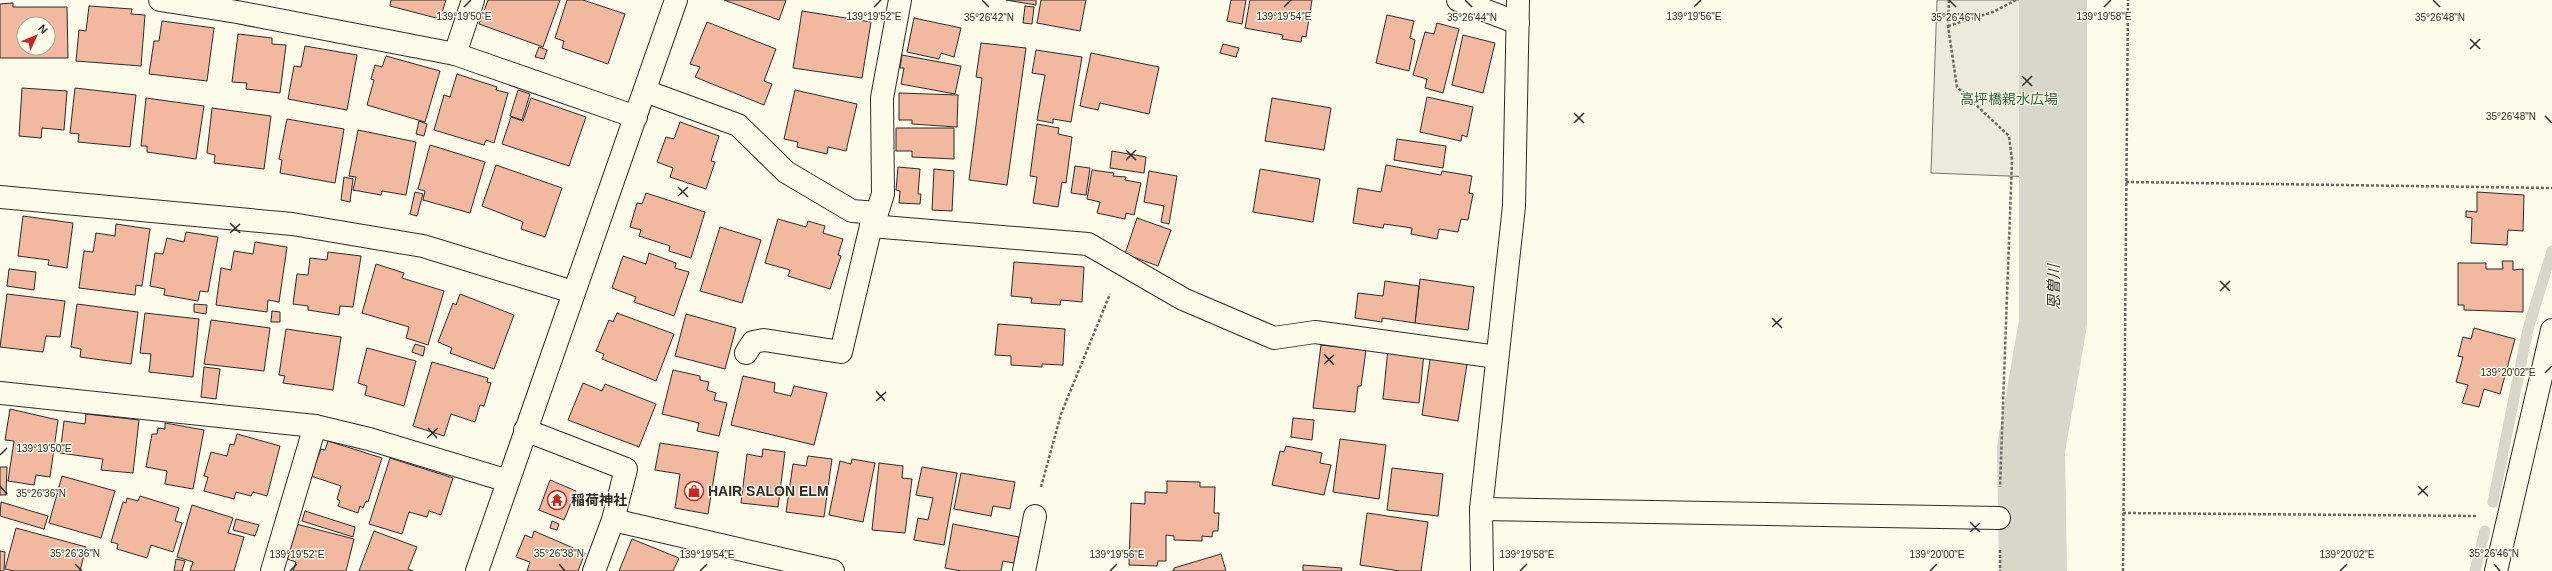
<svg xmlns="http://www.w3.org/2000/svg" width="2552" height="571" font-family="Helvetica,'Noto Sans JP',sans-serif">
  <rect width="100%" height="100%" fill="#fdfbea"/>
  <path fill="#ecebdb" stroke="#74746e" d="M 1937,0 L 2084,0 L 2084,179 L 1931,173 Z"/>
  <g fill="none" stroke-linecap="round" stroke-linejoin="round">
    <g stroke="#d8d7c9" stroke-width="11">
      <path d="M 2493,502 L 2528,329 L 2552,251"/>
      <path d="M 2475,571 L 2485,531"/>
    </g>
    <path stroke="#d8d7c9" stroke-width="68" d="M 2033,571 L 2031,449 L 2053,323 L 2053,0"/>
  </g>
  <g fill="#f2b8a0" stroke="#2b2b2b" fill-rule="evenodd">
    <path d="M 391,0 L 446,0 L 440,19 L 390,6 Z"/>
    <path d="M 488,0 L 560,0 L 543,47 L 479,24 Z"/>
    <path d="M 567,0 L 583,0 L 625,14 L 608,64 L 562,48 L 564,41 L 555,38 Z"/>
    <path d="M 724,0 L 786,0 L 779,20 Z"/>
    <path d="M 1006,0 L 1036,0 L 1036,5 Z"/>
    <path d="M 1041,0 L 1086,0 L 1080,31 L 1037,23 Z"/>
    <path d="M 1231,0 L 1246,0 L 1242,24 L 1227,21 Z"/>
    <path d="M 1250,0 L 1312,0 L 1306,37 L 1302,36 L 1301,42 L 1282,39 L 1283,35 L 1245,28 Z"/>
    <path d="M 13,3 L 13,7 L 67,7 L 68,58 L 0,58 L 0,4 ZM 24,24 L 48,24 L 48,48 L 24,48 Z"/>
    <path d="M 89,6 L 132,9 L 131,14 L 145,15 L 141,66 L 76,61 L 79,30 L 86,31 Z"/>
    <path d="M 1025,6 L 1034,7 L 1032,24 L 1023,23 Z"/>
    <path d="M 802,11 L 871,22 L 862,78 L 793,68 Z"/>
    <path d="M 1387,15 L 1414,21 L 1410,38 L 1415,40 L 1409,71 L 1376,63 Z"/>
    <path d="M 914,18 L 961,28 L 954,57 L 941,53 L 939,59 L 907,52 Z"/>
    <path d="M 162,21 L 214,28 L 207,81 L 149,74 L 154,41 L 159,41 Z"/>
    <path d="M 707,22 L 776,49 L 764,81 L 772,84 L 764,105 L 695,77 L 700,67 L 690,64 Z"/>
    <path d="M 1437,23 L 1459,29 L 1443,93 L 1425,88 L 1427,79 L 1413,75 L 1425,32 L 1434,34 Z"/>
    <path d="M 238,34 L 272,38 L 272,44 L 286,45 L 280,93 L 246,89 L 247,83 L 232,82 Z"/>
    <path d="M 1463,35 L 1495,43 L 1483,93 L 1452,85 Z"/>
    <path d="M 981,43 L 1026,48 L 1007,185 L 969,180 L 982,78 L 976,77 Z"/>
    <path d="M 1223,44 L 1239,48 L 1236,57 L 1220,53 Z"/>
    <path d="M 305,46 L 357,55 L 347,110 L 288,99 L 294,66 L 301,67 Z"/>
    <path d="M 539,47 L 547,50 L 544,59 L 535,57 Z"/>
    <path d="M 1036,50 L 1082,57 L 1071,122 L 1053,119 L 1053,123 L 1037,120 L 1045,75 L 1032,73 Z"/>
    <path d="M 1091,53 L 1159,67 L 1149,114 L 1100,103 L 1098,110 L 1080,106 Z"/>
    <path d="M 902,55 L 961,66 L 955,94 L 901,84 L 904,68 L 900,68 Z"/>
    <path d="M 386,56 L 440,71 L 425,122 L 367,105 L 374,80 L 371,79 L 375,65 L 382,67 Z"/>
    <path d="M 457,74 L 497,87 L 496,90 L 508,93 L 494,143 L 486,140 L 484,145 L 434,130 L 444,95 L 450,97 Z"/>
    <path d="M 22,88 L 67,91 L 64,130 L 42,128 L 41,138 L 19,136 Z"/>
    <path d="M 75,88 L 136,95 L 130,147 L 78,142 L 79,134 L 70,133 Z"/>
    <path d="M 518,90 L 530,94 L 522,120 L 510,116 Z"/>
    <path d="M 795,90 L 857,104 L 846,151 L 828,147 L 827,154 L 797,147 L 798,142 L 784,139 Z"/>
    <path d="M 899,93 L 958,95 L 957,127 L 912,124 L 912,120 L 899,120 Z"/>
    <path d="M 1427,97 L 1473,107 L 1467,137 L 1462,135 L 1461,141 L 1420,132 Z"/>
    <path d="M 146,98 L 204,106 L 196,159 L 147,152 L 147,146 L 141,146 Z"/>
    <path d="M 531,98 L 586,117 L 569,166 L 502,144 L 511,117 L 523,121 Z"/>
    <path d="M 1272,98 L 1331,108 L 1324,150 L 1265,141 Z"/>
    <path d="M 212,108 L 271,116 L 264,169 L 214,163 L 215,155 L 207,153 Z"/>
    <path d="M 287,119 L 344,129 L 335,183 L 280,173 L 282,160 L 279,159 Z"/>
    <path d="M 419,121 L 427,124 L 424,136 L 416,134 Z"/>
    <path d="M 680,122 L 719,136 L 711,161 L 715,162 L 706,189 L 670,177 L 673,168 L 657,162 L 666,137 L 674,139 Z"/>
    <path d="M 1037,124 L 1059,128 L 1058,134 L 1072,137 L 1066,183 L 1062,182 L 1058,207 L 1033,203 L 1037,177 L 1030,176 Z"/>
    <path d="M 896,128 L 954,128 L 954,159 L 912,157 L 912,151 L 896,151 Z"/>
    <path d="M 358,130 L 416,142 L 406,195 L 382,191 L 381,195 L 353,190 L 356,177 L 349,176 Z"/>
    <path d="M 1397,139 L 1446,146 L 1443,168 L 1394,160 Z"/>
    <path d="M 430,145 L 485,162 L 470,213 L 423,200 L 425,191 L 418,189 Z"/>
    <path d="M 1112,151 L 1146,157 L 1144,173 L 1110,168 Z"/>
    <path d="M 496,165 L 562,188 L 545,237 L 521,229 L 523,222 L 482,206 Z"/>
    <path d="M 1386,165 L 1441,175 L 1442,171 L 1472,176 L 1469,193 L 1473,194 L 1468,220 L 1461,219 L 1458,232 L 1439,229 L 1437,239 L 1411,234 L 1412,228 L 1384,224 L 1383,228 L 1353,223 L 1358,188 L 1381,192 Z"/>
    <path d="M 1075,166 L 1090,168 L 1086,195 L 1071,193 Z"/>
    <path d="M 898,167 L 920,169 L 918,194 L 921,194 L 920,204 L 899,203 L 900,191 L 896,190 Z"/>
    <path d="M 934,169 L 954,171 L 952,211 L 932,210 Z"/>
    <path d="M 1260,169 L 1320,179 L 1313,222 L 1253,212 Z"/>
    <path d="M 1092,170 L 1114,173 L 1113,176 L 1126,177 L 1125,180 L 1141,183 L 1134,215 L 1126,213 L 1125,219 L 1097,213 L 1100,202 L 1087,199 Z"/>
    <path d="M 1149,171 L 1177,176 L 1169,224 L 1161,222 L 1164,206 L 1144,202 Z"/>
    <path d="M 344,177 L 353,179 L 350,202 L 341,200 Z"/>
    <path d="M 415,192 L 423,194 L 417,216 L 410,214 Z"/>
    <path d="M 2477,192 L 2524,195 L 2523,231 L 2508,230 L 2507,245 L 2471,243 L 2472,218 L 2466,217 L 2466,211 L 2477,212 Z"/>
    <path d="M 646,193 L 705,212 L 691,258 L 669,251 L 670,246 L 639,236 L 641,230 L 630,227 L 637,203 L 642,204 Z"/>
    <path d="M 23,216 L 73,223 L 67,268 L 48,265 L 49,260 L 18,256 Z"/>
    <path d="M 1137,218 L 1171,230 L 1158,266 L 1125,254 Z"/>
    <path d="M 778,219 L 806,227 L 808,221 L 825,226 L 823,233 L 843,239 L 838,255 L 841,256 L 830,289 L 788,276 L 790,270 L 765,263 Z"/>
    <path d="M 116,224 L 150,229 L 142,286 L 136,285 L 135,295 L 79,288 L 84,251 L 93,252 L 96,233 L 115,236 Z"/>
    <path d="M 720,227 L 761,240 L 742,303 L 700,291 Z"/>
    <path d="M 186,232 L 218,237 L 208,292 L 200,291 L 198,301 L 164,295 L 165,289 L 150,286 L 155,253 L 163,254 L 167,238 L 184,242 Z"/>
    <path d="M 255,242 L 287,247 L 279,302 L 268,300 L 267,312 L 216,305 L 221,268 L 231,270 L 234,251 L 253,254 Z"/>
    <path d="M 328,252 L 361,256 L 353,307 L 340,306 L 339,315 L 308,310 L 308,306 L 293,304 L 297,274 L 308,275 L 310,258 L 327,260 Z"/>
    <path d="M 649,253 L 676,263 L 675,268 L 689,272 L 674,316 L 634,302 L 636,297 L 612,288 L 623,256 L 646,264 Z"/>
    <path d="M 2502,261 L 2513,261 L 2513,270 L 2523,269 L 2523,312 L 2464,310 L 2464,305 L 2458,305 L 2458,263 L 2486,263 L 2486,269 L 2503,269 Z"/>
    <path d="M 1014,262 L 1084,267 L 1082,302 L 1061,300 L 1060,305 L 1031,303 L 1032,298 L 1011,296 Z"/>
    <path d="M 376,264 L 404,273 L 402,278 L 444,291 L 428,345 L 406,338 L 409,327 L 362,313 Z"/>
    <path d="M 9,269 L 36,272 L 34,290 L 7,286 Z"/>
    <path d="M 1420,279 L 1474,287 L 1468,330 L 1415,323 Z"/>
    <path d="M 1385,281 L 1419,286 L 1415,323 L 1382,318 L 1382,322 L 1355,318 L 1358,293 L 1383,296 Z"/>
    <path d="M 7,294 L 65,301 L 60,337 L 46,336 L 43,352 L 0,347 Z"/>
    <path d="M 460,294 L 514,315 L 494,369 L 450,353 L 452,348 L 438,342 L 453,303 L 456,305 Z"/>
    <path d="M 77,304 L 138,312 L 131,364 L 80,357 L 81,349 L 71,347 Z"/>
    <path d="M 194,304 L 207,305 L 206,314 L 194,312 Z"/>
    <path d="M 272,311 L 280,312 L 280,322 L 271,322 Z"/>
    <path d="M 145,313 L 199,319 L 193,377 L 149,372 L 151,354 L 140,353 Z"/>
    <path d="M 617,313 L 674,334 L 656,381 L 602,359 L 604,354 L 596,351 L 609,320 L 613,322 Z"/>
    <path d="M 686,314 L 736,328 L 725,369 L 675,356 Z"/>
    <path d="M 211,320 L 270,328 L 264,371 L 204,364 Z"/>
    <path d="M 998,324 L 1065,329 L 1063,365 L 1042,364 L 1042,367 L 1011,365 L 1011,356 L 995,355 Z"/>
    <path d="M 2474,328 L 2515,339 L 2500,394 L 2484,389 L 2479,407 L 2462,403 L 2468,385 L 2456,382 L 2463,357 L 2458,356 L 2463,337 L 2471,339 Z"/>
    <path d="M 286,329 L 341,337 L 333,390 L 283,383 L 285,376 L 279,375 Z"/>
    <path d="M 415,344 L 425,347 L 423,356 L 412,352 Z"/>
    <path d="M 1321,345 L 1366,350 L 1361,386 L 1358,386 L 1355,412 L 1313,408 Z"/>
    <path d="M 367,348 L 416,361 L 404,406 L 365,395 L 367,386 L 358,383 Z"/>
    <path d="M 1388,349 L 1424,353 L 1419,403 L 1383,399 Z"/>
    <path d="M 1431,353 L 1468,358 L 1458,421 L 1422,415 Z"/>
    <path d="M 432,362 L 488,378 L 487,382 L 491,383 L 484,406 L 480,405 L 475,422 L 451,414 L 444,436 L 413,426 Z"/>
    <path d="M 204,367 L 220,369 L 216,399 L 201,397 Z"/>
    <path d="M 673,370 L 700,376 L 700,380 L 709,382 L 707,390 L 716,393 L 714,400 L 727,403 L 719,436 L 697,431 L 699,423 L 662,414 Z"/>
    <path d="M 743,376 L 775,383 L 774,392 L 791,396 L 794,386 L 827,393 L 814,445 L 731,425 Z"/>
    <path d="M 583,383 L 602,391 L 605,384 L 656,404 L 639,447 L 568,420 Z"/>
    <path d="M 10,409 L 58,420 L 50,477 L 36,475 L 34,485 L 8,481 L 14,441 L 5,440 Z"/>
    <path d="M 86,414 L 139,420 L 133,473 L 101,470 L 103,459 L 60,453 L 64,421 L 85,424 Z"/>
    <path d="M 1293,418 L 1314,420 L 1312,440 L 1291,437 Z"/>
    <path d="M 165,423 L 204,430 L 193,489 L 165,484 L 167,471 L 146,467 L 152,434 L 157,434 L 158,428 L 165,429 Z"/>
    <path d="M 237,434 L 280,446 L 267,496 L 253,492 L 251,496 L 236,492 L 234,499 L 204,491 L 208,477 L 204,476 L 211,452 L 227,456 L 230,444 L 234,445 Z"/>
    <path d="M 1340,439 L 1386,445 L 1379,499 L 1333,492 Z"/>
    <path d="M 328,441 L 382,458 L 368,502 L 366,501 L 363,508 L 360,506 L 358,513 L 338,506 L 340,501 L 337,499 L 341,486 L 311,476 L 321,449 L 325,450 Z"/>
    <path d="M 660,443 L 718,452 L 708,514 L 675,508 L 680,474 L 655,470 Z"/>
    <path d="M 1286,446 L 1322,453 L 1320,463 L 1331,465 L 1324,495 L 1272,485 L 1280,451 L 1284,452 Z"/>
    <path d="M 763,449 L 785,452 L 778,507 L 741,503 L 747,454 L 762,457 Z"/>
    <path d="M 808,456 L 832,459 L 824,517 L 786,512 L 793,464 L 806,466 Z"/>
    <path d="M 390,458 L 453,478 L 441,515 L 429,511 L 427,517 L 409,512 L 402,534 L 369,524 Z"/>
    <path d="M 852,459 L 875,463 L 863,522 L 829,515 L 840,461 L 851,464 Z"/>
    <path d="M 879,463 L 903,466 L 902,478 L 912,479 L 905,533 L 872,530 Z"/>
    <path d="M 0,467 L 7,467 L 6,495 L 0,495 Z"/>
    <path d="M 922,467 L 957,473 L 944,545 L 914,540 L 918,518 L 928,520 L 933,498 L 916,495 Z"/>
    <path d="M 1392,468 L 1443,474 L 1438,516 L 1387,510 Z"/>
    <path d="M 961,473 L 1015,482 L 1010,509 L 993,506 L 991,516 L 954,509 Z"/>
    <path d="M 62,476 L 115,491 L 101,538 L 49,523 Z"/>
    <path d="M 550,480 L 576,491 L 564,520 L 539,510 Z"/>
    <path d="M 1167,481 L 1200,482 L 1200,487 L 1215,487 L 1214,513 L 1219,513 L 1218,531 L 1213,531 L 1212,537 L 1202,536 L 1202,541 L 1174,540 L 1174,536 L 1166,535 L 1166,561 L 1158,561 L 1157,566 L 1129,565 L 1131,503 L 1145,504 L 1145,492 L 1167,493 Z"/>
    <path d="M 140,496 L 179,508 L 175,521 L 182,523 L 173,552 L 151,545 L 147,558 L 117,549 L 118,544 L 111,542 L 123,502 L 126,503 L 127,498 L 138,501 Z"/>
    <path d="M 1,502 L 48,516 L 44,529 L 0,516 Z"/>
    <path d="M 192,505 L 233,518 L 228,533 L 244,537 L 234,571 L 190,571 L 193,562 L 177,557 Z"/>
    <path d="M 305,511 L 355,527 L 353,537 L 302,521 Z"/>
    <path d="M 1367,513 L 1428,522 L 1421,571 L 1400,571 L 1360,565 Z"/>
    <path d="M 236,519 L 259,525 L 255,536 L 233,530 Z"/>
    <path d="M 552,521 L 559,524 L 557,530 L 550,528 Z"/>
    <path d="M 296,524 L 354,539 L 346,571 L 293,571 L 296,562 L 287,559 Z"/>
    <path d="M 953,524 L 1019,537 L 1014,563 L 1003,561 L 1001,571 L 961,571 L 945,568 Z"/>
    <path d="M 16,528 L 86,547 L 80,571 L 14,571 L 5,569 Z"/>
    <path d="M 374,531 L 417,547 L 408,569 L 413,571 L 359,571 Z"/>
    <path d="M 534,531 L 585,553 L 578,571 L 527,571 L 530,562 L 516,557 L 525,535 L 532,538 Z"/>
    <path d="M 632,539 L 679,558 L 673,571 L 619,571 Z"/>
    <path d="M 0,551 L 5,552 L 4,571 L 0,571 Z"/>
    <path d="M 1221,554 L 1226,571 L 1172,571 L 1174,570 L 1174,568 Z"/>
    <path d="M 176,559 L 185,561 L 182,571 L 174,571 Z"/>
    <path d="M 1303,565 L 1342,568 L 1341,571 L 1303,571 Z"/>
  </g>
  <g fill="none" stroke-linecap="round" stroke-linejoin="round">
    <defs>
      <g id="minor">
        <path d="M 160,0 L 237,12 L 455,54 L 636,117"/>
        <path d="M 1458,0 L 1518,23"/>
        <path d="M 455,54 L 473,0"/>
        <path d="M 645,91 L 738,125 L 786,172 L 852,211 L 877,213 L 883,194 L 882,98 L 900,0"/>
        <path d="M 0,197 L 292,224 L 423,246 L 573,292"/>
        <path d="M 871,226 L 1088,244 L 1183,299 L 1274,338 L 1315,332 L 1497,357"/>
        <path d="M 746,353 L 753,342 L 764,340 L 841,352 L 871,226 L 877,214"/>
        <path d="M 0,393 L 315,426 L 369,439 L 508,481"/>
        <path d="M 525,430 L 626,469 L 613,520 L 594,571"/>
        <path d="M 1481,509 L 1999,518"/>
        <path d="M 613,520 L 833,571"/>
        <path d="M 272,571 L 315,426"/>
        <path d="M 477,571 L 676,0"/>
        <path d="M 1024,571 L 1035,516"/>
        <path d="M 1482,571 L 1481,509 L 1514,206 L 1518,0"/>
        <path d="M 2496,571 L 2552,330"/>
      </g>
    </defs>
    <use href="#minor" stroke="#2b2b2b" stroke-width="24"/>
    <g stroke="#6a6964" stroke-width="2.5" stroke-dasharray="3 2" stroke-linecap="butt">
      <path d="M 1949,0 L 1948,26 L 1957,87 L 2009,136 L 2012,160 L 2000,487"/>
      <path d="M 1948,26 L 1993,12 L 2016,0"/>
      <path d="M 2126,182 L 2552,188"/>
      <path d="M 1041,487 L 1061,414 L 1110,294"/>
      <path d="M 2123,513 L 2476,516"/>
      <path d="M 2000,550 L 2000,571"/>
      <path d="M 2123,571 L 2128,0"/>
    </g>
    <use href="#minor" stroke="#fdfbea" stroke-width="22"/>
  </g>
  <path fill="none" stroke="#2b2b2b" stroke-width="1.5" d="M 982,0 L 989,7M 1465,0 L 1472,7M 1949,0 L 1956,7M 2433,0 L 2440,7M 464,7 L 471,0M 874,7 L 881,0M 1284,7 L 1291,0M 1694,7 L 1701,0M 2104,7 L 2111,0M 2470,39 L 2480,49M 2470,49 L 2480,39M 2022,76 L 2032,86M 2022,86 L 2032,76M 1574,113 L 1584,123M 2545,116 L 2552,123M 1574,123 L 1584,113M 1126,150 L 1136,160M 1126,160 L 1136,150M 678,187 L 688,197M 678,196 L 688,187M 230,223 L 240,233M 230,233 L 240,224M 2220,281 L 2230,291M 2220,291 L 2230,281M 1772,318 L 1782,328M 1772,327 L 1782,318M 1324,354 L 1334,365M 1324,364 L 1334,355M 2545,373 L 2552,366M 876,391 L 885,401M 876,401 L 886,392M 428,428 L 437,438M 427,438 L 438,428M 0,455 L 7,448M 0,486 L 7,494M 2418,486 L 2428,496M 2418,495 L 2428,486M 1970,522 L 1980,532M 1970,532 L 1980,523M 75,564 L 82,571M 559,564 L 565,571M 2494,564 L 2500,571M 290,571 L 297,564M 700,571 L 707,564M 1110,571 L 1117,564M 1520,571 L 1527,564M 1930,571 L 1937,564M 2340,571 L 2347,564"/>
  <defs>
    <symbol id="shop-ring" viewBox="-11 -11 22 22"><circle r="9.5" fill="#fdfbea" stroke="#c62828" stroke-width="1.5"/><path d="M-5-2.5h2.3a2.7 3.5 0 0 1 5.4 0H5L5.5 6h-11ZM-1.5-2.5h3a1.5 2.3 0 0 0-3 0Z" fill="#c62828"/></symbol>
    <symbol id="temple-ring" viewBox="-11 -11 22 22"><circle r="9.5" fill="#fdfbea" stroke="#c62828" stroke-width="1.5"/><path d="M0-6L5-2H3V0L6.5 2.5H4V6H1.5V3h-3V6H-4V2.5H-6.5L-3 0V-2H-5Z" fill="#c62828"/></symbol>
  </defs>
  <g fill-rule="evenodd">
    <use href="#shop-ring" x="683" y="480" width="22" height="22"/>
    <use href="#temple-ring" x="546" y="489" width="22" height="22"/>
  </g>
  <g text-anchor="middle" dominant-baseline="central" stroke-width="3" stroke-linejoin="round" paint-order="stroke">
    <g font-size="14" fill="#34623c" stroke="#fdfbea">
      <text x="2009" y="99">高坪橋親水広場</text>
    </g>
    <g font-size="14" font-weight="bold" fill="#2b2b2b" stroke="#fdfbea" text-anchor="start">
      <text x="708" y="491">HAIR SALON ELM</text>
      <text x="571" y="500">稲荷神社</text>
    </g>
    <g font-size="15" font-style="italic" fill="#2b2b2b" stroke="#fdfbea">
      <text transform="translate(2053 287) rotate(-90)">恩曽川</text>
    </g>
  </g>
  <g font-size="10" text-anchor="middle" fill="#2b2b2b" stroke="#fdfbea" stroke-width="3" stroke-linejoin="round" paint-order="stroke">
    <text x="464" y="20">139°19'50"E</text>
    <text x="874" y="20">139°19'52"E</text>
    <text x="1284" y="20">139°19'54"E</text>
    <text x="1694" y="20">139°19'56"E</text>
    <text x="2104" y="20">139°19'58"E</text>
    <text x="989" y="21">35°26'42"N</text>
    <text x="1472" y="21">35°26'44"N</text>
    <text x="1956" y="21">35°26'46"N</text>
    <text x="2440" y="21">35°26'48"N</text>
    <text x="2511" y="120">35°26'48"N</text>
    <text x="2508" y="376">139°20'02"E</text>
    <text x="44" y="452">139°19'50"E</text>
    <text x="41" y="497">35°26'36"N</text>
    <text x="75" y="557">35°26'36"N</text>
    <text x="559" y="557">35°26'38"N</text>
    <text x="2494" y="557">35°26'46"N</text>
    <text x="297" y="558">139°19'52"E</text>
    <text x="707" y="558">139°19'54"E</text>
    <text x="1117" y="558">139°19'56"E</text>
    <text x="1527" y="558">139°19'58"E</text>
    <text x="1937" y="558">139°20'00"E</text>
    <text x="2347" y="558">139°20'02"E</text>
  </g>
  <g transform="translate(36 36) rotate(46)"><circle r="19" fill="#fdfbea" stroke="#a9a89e"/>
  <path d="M0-3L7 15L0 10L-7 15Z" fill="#c62828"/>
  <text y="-6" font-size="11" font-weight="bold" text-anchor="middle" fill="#2b2b2b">N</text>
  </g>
</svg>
